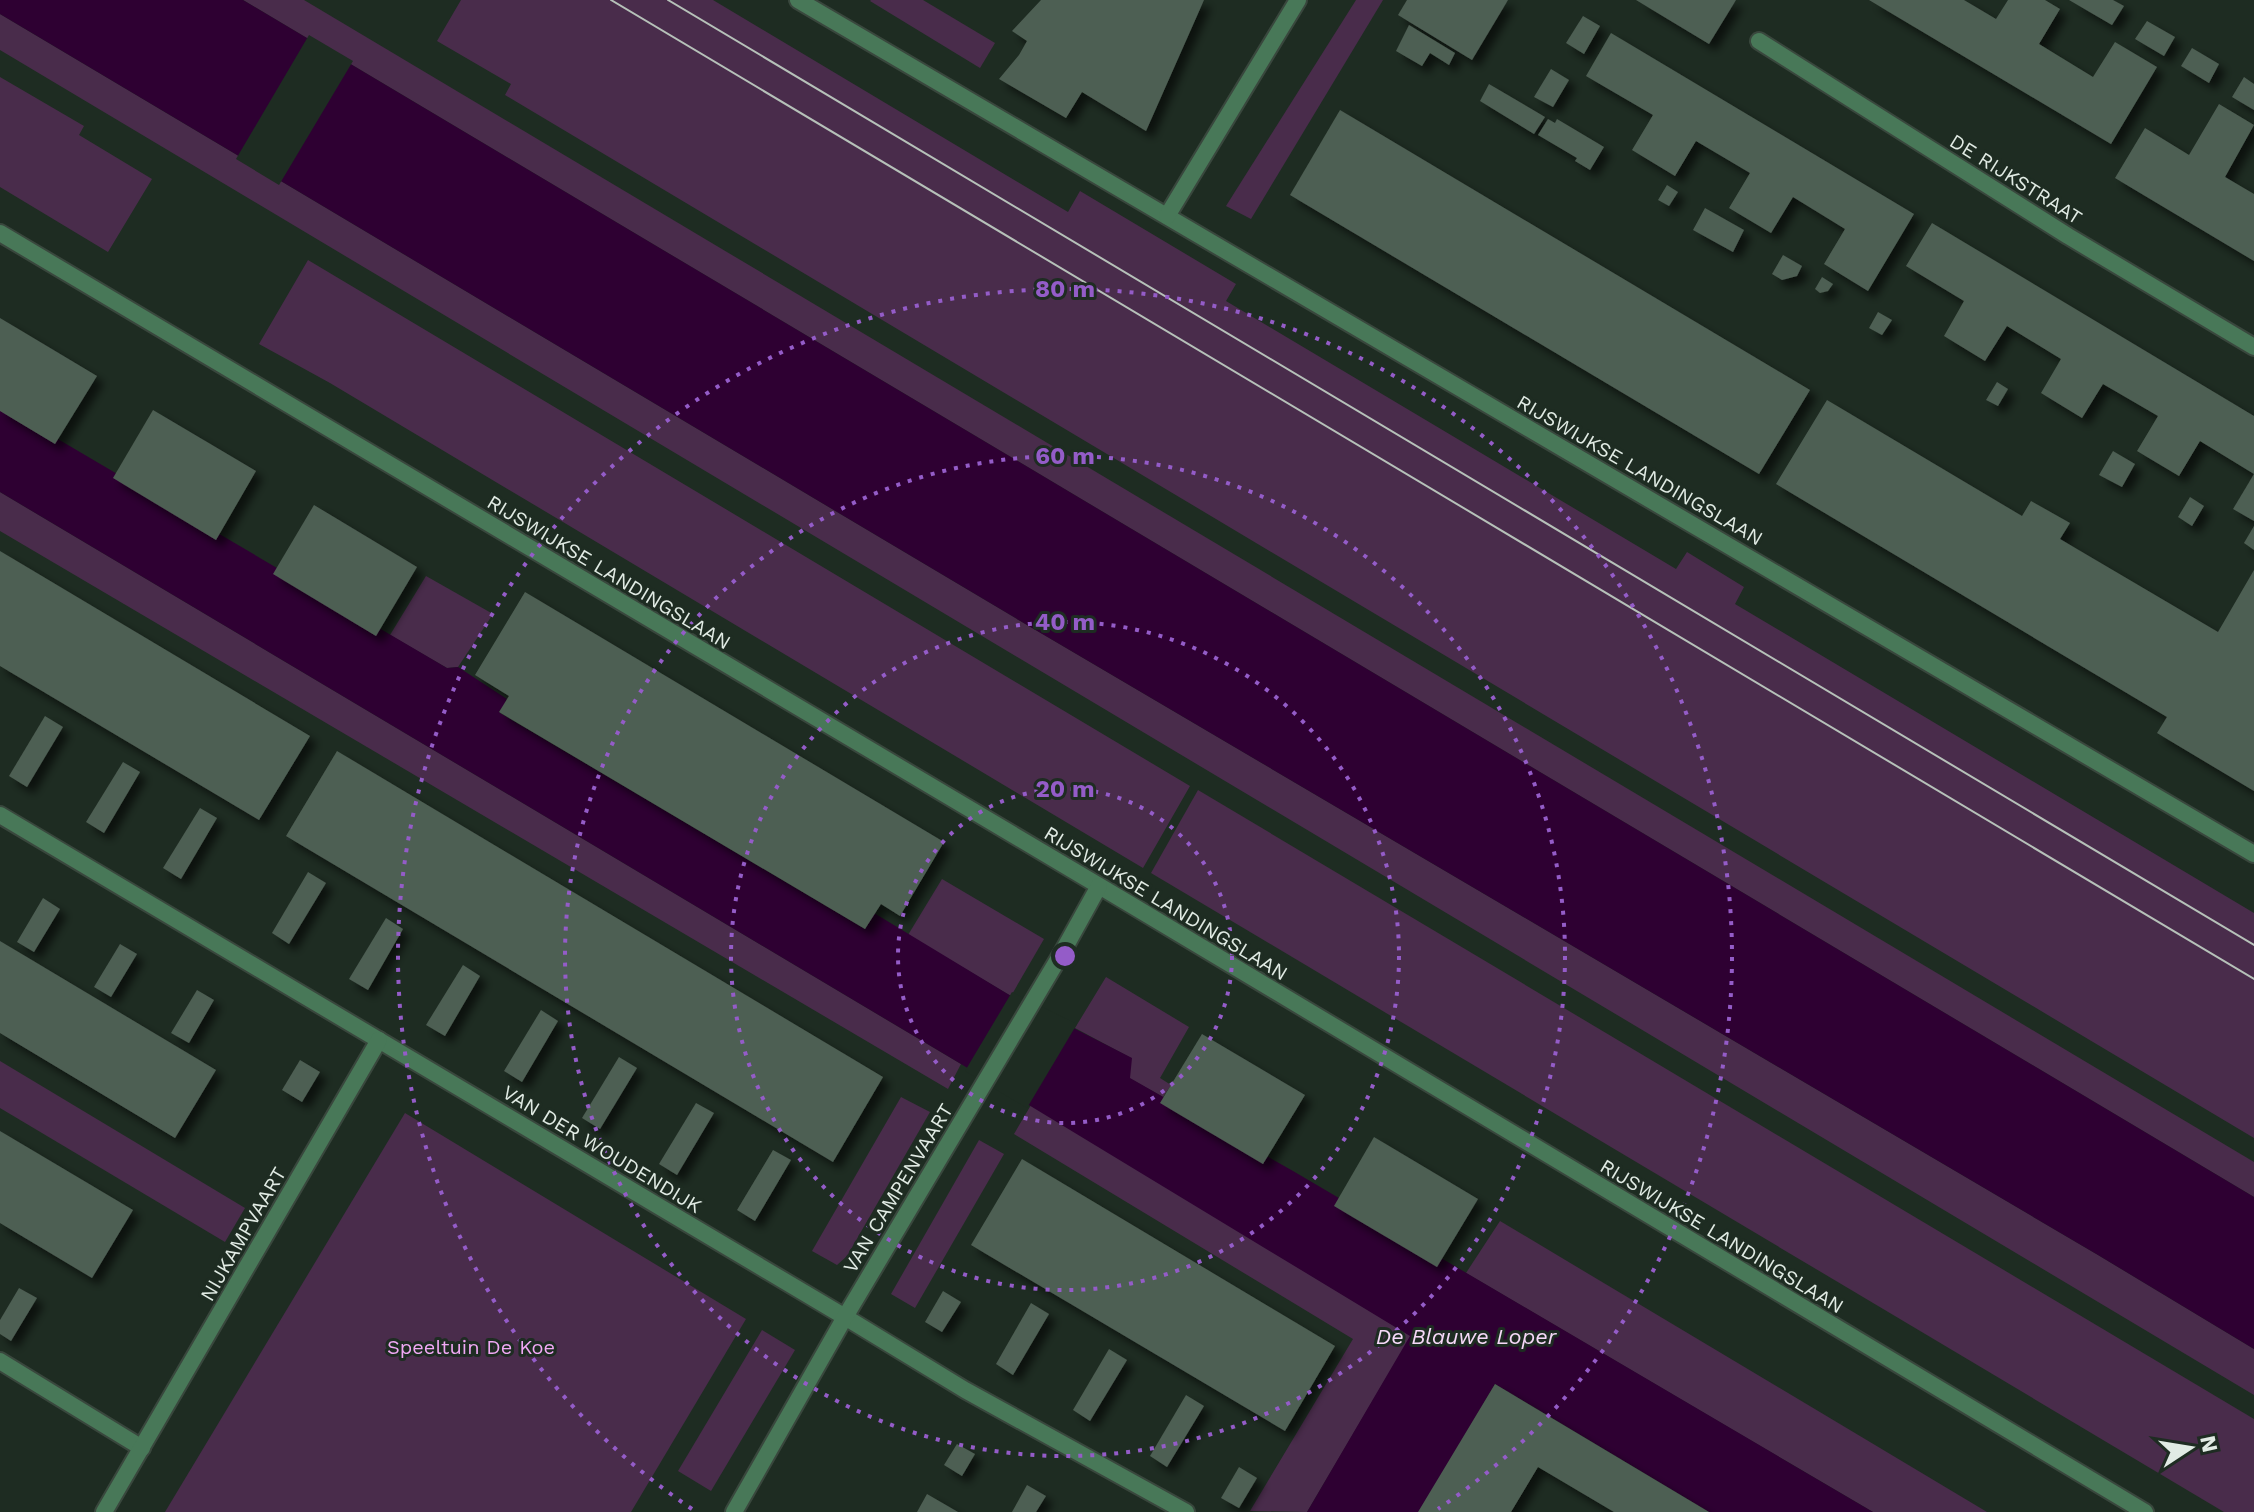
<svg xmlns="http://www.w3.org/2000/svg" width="2254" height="1512" font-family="'Work Sans',sans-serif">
  <defs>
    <filter id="shadow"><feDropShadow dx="7" dy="7" stdDeviation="4" flood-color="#0009"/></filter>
  </defs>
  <rect width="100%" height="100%" fill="#1e2c22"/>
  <g fill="#492c4b">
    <path d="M 243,0 L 304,0 L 2254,1162 L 2254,1197 Z"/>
    <path d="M 461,0 L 713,0 L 1068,212 L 1080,191 L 1236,284 L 1226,301 L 1676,569 L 1687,552 L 1744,587 L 1735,604 L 2254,913 L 2254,1138 L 505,95 L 511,84 L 437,41 Z"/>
    <path d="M 871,0 L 923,0 L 995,43 L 980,68 L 870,1 Z"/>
    <path d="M 1356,0 L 1383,0 L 1251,219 L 1226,206 Z"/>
    <path d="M 0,14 L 1022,622 L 2098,1255 L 2254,1349 L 2254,1395 L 0,50 Z"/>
    <path d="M 0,77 L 84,126 L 79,135 L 152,179 L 108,252 L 0,187 Z"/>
    <path d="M 308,260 L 1190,786 L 1143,868 L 330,383 L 259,344 Z"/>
    <path d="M 0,492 L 961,1064 L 948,1089 L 0,531 Z"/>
    <path d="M 426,576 L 493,614 L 458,667 L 447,668 L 390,635 Z"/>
    <path d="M 1198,790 L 2254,1419 L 2254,1512 L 2224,1512 L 1151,873 Z"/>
    <path d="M 942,879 L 1044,939 L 1011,996 L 908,935 Z"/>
    <path d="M 1106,977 L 1189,1027 L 1160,1078 L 1171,1085 L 1163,1097 L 1129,1078 L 1131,1058 L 1075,1028 Z"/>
    <path d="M 0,1061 L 245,1208 L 225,1242 L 0,1108 Z"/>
    <path d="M 901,1097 L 930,1112 L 847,1256 L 837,1265 L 812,1251 Z"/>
    <path d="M 1031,1105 L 1411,1336 L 1307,1512 L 1250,1511 L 1353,1339 L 1014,1134 Z"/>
    <path d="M 405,1113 L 746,1319 L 631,1512 L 165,1512 Z"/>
    <path d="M 979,1140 L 1004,1154 L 915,1308 L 891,1294 Z"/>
    <path d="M 1500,1221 L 1987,1512 L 1873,1512 L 1466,1273 Z"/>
    <path d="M 762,1330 L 795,1350 L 711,1491 L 678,1471 Z"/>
  </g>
  <g fill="#2e0032">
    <path d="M 0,0 L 243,0 L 2254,1197 L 2254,1349 L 2098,1255 L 1022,622 L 0,14 Z"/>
    <path d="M 0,405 L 447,668 L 458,667 L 507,699 L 500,713 L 865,929 L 874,913 L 1011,996 L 1132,1058 L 1130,1078 L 1293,1171 L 1873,1512 L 1709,1512 L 1495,1384 L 1419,1512 L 1307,1512 L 1410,1336 L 961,1064 L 0,492 Z"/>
  </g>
  <g fill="#1e2c22">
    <path d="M 309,35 L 353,61 L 279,185 L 236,159 Z"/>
    <path d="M 1012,992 L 1077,1024 L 1027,1108 L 965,1071 Z"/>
  </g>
  <g fill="#4e5e53" filter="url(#shadow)">
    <path d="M 1041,0 L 1204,0 L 1146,131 L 1082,92 L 1066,118 L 999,79 L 1019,55 L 1027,41 L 1012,31 Z"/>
    <path d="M 1407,0 L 1508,0 L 1472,60 L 1398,15 Z"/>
    <path d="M 1636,0 L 1736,0 L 1709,44 Z"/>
    <path d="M 1869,0 L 1964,0 L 1996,19 L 2008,0 L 2045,0 L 2060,9 L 2039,44 L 2093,77 L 2115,42 L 2157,67 L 2111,144 Z"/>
    <path d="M 2069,0 L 2113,0 L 2124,6 L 2112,25 Z"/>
    <path d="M 1583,16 L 1600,26 L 1584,54 L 1566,43 Z"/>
    <path d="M 2147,21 L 2175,37 L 2164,56 L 2135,39 Z"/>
    <path d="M 1409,25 L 1455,53 L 1449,65 L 1430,53 L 1422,66 L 1396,51 Z"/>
    <path d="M 1611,33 L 1914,214 L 1868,291 L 1824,264 L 1845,229 L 1793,197 L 1771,233 L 1729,208 L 1750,173 L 1696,141 L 1675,176 L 1632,150 L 1653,115 L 1586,76 Z"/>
    <path d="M 2192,48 L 2219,64 L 2209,83 L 2181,66 Z"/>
    <path d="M 1551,69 L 1569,80 L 1553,107 L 1534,97 Z"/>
    <path d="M 2244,77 L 2254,84 L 2254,110 L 2232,97 Z"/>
    <path d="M 1489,84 L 1545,117 L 1534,134 L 1480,101 Z"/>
    <path d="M 2219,104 L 2254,125 L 2225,177 L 2254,194 L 2254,261 L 2115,178 L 2145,128 L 2189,155 Z"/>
    <path d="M 1340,110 L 1810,390 L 1759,474 L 1290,195 Z"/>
    <path d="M 1548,119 L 1555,123 L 1557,119 L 1604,147 L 1590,170 L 1575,161 L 1577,158 L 1538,135 Z"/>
    <path d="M 1667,185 L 1678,192 L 1669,206 L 1658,200 Z"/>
    <path d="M 1705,208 L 1744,230 L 1733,252 L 1693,230 Z"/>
    <path d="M 1932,223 L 2254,416 L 2254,474 L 2200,441 L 2179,476 L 2137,451 L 2158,416 L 2103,384 L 2082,418 L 2041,393 L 2061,359 L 2007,326 L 1985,361 L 1944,336 L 1964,301 L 1906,266 Z"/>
    <path d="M 1783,255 L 1802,266 L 1797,276 L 1782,280 L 1772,274 Z"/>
    <path d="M 1822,277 L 1833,284 L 1828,291 L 1820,293 L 1815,289 Z"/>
    <path d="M 1878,312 L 1892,320 L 1882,335 L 1869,328 Z"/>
    <path d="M 0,318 L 97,376 L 55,444 L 0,411 Z"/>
    <path d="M 1997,382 L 2008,389 L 1998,406 L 1986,400 Z"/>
    <path d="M 1827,400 L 2022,516 L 2031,501 L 2070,523 L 2060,539 L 2218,632 L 2254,570 L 2254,791 L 2157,733 L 2167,717 L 1776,484 Z"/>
    <path d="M 153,410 L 256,471 L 216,540 L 113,478 Z"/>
    <path d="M 2113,451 L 2135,464 L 2122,487 L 2099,475 Z"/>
    <path d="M 2254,474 L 2254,521 L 2233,509 Z"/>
    <path d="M 2190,497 L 2204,506 L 2192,526 L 2178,517 Z"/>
    <path d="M 314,505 L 417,567 L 376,636 L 273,574 Z"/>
    <path d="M 2254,526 L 2254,550 L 2244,543 Z"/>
    <path d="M 0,551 L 310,736 L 259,820 L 0,666 Z"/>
    <path d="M 525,592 L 944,842 L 900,916 L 881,904 L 865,929 L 499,712 L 509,696 L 475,675 Z"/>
    <path d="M 45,716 L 63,727 L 27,787 L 9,776 Z"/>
    <path d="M 337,751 L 883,1077 L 833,1162 L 286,836 Z"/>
    <path d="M 123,762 L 140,772 L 104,833 L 86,822 Z"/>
    <path d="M 200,808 L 217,818 L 181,879 L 163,868 Z"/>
    <path d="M 308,872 L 326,883 L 289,944 L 272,933 Z"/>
    <path d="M 43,898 L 60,909 L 34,952 L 17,942 Z"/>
    <path d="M 386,918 L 403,929 L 368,990 L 349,979 Z"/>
    <path d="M 0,941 L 216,1070 L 175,1138 L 0,1033 Z"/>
    <path d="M 120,944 L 137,954 L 111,997 L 94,987 Z"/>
    <path d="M 463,965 L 480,976 L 445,1036 L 426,1025 Z"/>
    <path d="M 197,990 L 214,1000 L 189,1043 L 171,1033 Z"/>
    <path d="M 541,1010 L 558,1021 L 522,1082 L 504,1071 Z"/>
    <path d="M 1202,1034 L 1305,1095 L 1263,1164 L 1160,1103 Z"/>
    <path d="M 619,1057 L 637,1068 L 600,1129 L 582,1118 Z"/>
    <path d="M 300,1060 L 320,1072 L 302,1102 L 282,1090 Z"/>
    <path d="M 696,1103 L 714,1113 L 677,1175 L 659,1164 Z"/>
    <path d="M 0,1131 L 133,1210 L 92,1278 L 0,1223 Z"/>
    <path d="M 1374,1137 L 1478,1199 L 1437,1267 L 1334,1206 Z"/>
    <path d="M 773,1150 L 791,1160 L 755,1221 L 737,1210 Z"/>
    <path d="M 1022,1159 L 1335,1346 L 1285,1431 L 971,1245 Z"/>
    <path d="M 19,1288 L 37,1298 L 11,1341 L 0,1334 L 0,1320 Z"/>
    <path d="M 943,1291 L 961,1302 L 942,1332 L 925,1322 Z"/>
    <path d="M 1031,1303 L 1049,1314 L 1013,1375 L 996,1364 Z"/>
    <path d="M 1109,1349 L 1127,1360 L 1090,1421 L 1073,1410 Z"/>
    <path d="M 1495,1384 L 1709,1512 L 1614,1512 L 1538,1467 L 1511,1512 L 1418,1512 Z"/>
    <path d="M 1186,1395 L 1204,1406 L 1167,1467 L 1150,1456 Z"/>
    <path d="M 957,1444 L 975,1454 L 962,1476 L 944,1465 Z"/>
    <path d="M 1239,1467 L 1257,1478 L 1239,1508 L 1221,1498 Z"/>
    <path d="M 1027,1485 L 1046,1496 L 1036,1512 L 1012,1512 Z"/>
    <path d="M 927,1494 L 958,1512 L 917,1512 Z"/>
  </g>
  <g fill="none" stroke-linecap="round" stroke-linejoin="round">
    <defs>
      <g id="minor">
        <path d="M 798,0 L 2254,854"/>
        <path d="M 1759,41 L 2068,236 L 2254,347"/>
        <path d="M 1167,216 L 1298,0"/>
        <path d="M 0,233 L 1128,903 L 2145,1512"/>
        <path d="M 0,815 L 845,1317 L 965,1390 L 1186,1512"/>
        <path d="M 0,1361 L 142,1448"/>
        <path d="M 104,1512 L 379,1040"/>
        <path d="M 734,1512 L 845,1317 L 1063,951 L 1099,886"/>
      </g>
    </defs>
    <use href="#minor" stroke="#39473d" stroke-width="20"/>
    <use href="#minor" stroke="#487858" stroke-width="16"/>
    <g stroke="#b6c1b9" stroke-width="2">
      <path d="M 611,0 L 2254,979"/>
      <path d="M 668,0 L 2254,945"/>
    </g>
  </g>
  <g fill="none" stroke="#945cc8" stroke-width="4" stroke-dasharray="4 8">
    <circle cx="1065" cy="956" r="167"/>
    <circle cx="1065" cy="956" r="334"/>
    <circle cx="1065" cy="956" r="500"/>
    <path d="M692 1509A667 667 0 1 1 1438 1509"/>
  </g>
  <g text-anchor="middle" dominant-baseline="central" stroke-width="6" stroke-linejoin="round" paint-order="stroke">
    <g font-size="20" fill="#e1ebe4" stroke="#1e2c22">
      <text transform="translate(2016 179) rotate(32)">DE RIJKSTRAAT</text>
      <text transform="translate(1640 470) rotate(30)">RIJSWIJKSE LANDINGSLAAN</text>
      <text transform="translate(609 572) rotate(31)">RIJSWIJKSE LANDINGSLAAN</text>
      <text transform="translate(1166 903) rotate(31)">RIJSWIJKSE LANDINGSLAAN</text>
      <text transform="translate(602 1149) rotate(31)">VAN DER WOUDENDIJK</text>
      <text transform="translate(898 1188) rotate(-59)">VAN CAMPENVAART</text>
      <text transform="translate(243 1234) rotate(-60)">NIJKAMPVAART</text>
      <text transform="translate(1722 1236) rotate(31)">RIJSWIJKSE LANDINGSLAAN</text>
    </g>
    <g font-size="20" fill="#f1a8f5" stroke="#1e2c22">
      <text x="471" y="1347">Speeltuin De Koe</text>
    </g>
    <g font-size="22" font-style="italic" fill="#f6d8f8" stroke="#1e2c22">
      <text x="1466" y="1336">De Blauwe Loper</text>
    </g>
  </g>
  <circle cx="1065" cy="956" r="12" fill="#945cc8" stroke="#1e2c22" stroke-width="4"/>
  <g font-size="24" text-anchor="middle" font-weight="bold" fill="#945cc8" stroke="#1e2c22" stroke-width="6" stroke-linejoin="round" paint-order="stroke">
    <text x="1065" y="297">80 m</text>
    <text x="1065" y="464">60 m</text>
    <text x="1065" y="630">40 m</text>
    <text x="1065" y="797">20 m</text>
  </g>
  <g transform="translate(2190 1448) rotate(78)" stroke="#1e2c22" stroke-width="6" paint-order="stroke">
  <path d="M0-6L14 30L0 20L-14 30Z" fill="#e1ebe4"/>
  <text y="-12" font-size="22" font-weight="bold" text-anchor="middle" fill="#e1ebe4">N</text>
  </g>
</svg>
